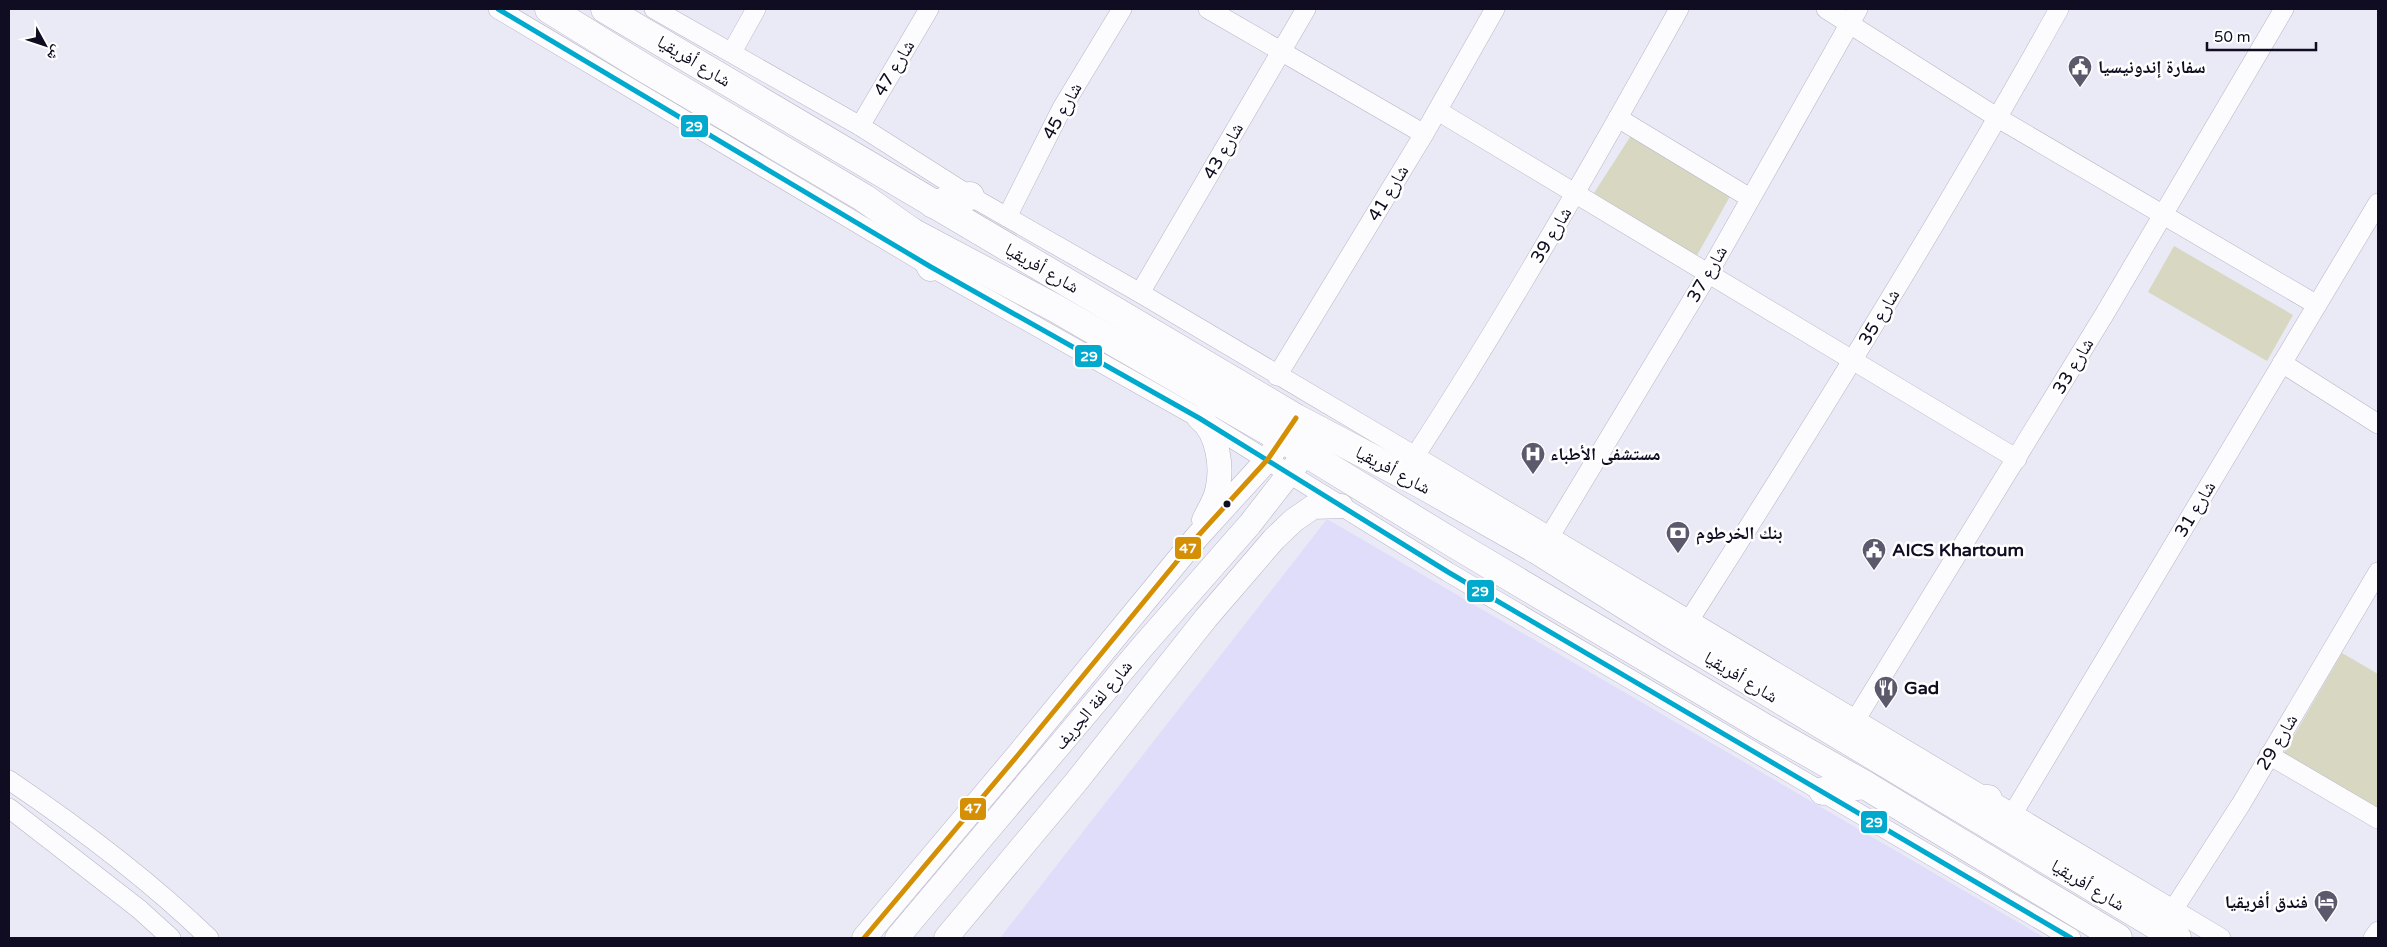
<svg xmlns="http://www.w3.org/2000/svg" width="2387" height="947" font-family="'Varela Round','Noto Naskh Arabic',sans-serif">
  <rect width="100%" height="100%" fill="#eae9f6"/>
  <path fill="#e0ddfa" d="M 1327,519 L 1732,755 L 2045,938 L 1000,938 Z"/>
  <g fill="#d7d7c2">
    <path d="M 1634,131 L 1733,191 L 1696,257 L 1594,193 Z"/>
    <path d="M 2174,246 L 2293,315 L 2267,361 L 2148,292 Z"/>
    <path d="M 2342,653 L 2378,674 L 2378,809 L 2284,753 Z"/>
  </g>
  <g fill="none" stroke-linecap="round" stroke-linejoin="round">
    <defs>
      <g id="minor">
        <path d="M 498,9 L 931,267 L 1199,418 L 1448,572 L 2071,938"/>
        <path d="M 654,9 L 860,126 L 970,196 L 1140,293 L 1415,456 L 2221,938"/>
        <path d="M 1208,9 L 1424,134"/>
        <path d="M 1826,9 L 1998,118 L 2317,305"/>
        <path d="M 732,52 L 756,9"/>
        <path d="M 1438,111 L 2017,459"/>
        <path d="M 1618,118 L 1750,198"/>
        <path d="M 860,126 L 929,9"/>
        <path d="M 1007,217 L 1062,108 L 1122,9"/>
        <path d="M 1140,293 L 1306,9"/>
        <path d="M 2282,363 L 2378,424"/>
        <path d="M 1277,376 L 1424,134 L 1495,9"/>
        <path d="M 1415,456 C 1510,310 1595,160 1679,9"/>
        <path d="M 1550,536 L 1708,274 L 1858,9"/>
        <path d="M 1690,619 C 1818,419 1943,217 2059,9"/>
        <path d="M 1856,719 L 2104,315 L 2284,9"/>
        <path d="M 2269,755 L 2378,819"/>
        <path d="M 9,780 C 80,828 148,879 209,938"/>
        <path d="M 9,808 L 139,909 L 171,938"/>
        <path d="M 2012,815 L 2378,203"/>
        <path d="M 2173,910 L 2241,804 L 2378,572"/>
        <path d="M 2373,938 L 2378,931"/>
      </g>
      <g id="major">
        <path d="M 1199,418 C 1218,432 1223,468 1217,491 C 1215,501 1208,511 1204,520"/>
        <path d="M 864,938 L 1018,755 L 1197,537 L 1268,459 L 1292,423"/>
        <path d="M 897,938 L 1143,646 L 1250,524 L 1317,438"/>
        <path d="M 946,938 L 1076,782 L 1206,618 L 1274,539 L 1294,520 L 1313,507 L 1341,506"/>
      </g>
      <g id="highway">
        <path d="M 549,9 L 641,66 L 864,198 L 912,232 L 1055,308 L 1306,453 L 1458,546 L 1763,727 L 1865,785 L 2118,938"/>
        <path d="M 605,9 L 1296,418 L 1421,484 L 1537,550 L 1669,633 L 2177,938"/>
        <path d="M 933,204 L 970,196"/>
        <path d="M 912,232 L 931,267"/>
        <path d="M 1823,791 L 1865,785"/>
        <path d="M 1944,797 L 1988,799"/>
      </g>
    </defs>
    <use href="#minor" stroke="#b7b5c6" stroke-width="20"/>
    <use href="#major" stroke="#b7b5c6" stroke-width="25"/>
    <use href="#highway" stroke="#b7b5c6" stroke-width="29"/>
    <use href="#minor" stroke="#fcfcfe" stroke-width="19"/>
    <use href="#major" stroke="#fcfcfe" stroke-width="24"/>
    <use href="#highway" stroke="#fcfcfe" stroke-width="28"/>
    <defs>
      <path id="bus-1" d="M 498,9 L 931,267 L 1199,418 L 1448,572 L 2071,938"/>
      <path id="bus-2" d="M 864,938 L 1018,755 L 1197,537 L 1268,459 L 1296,418"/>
    </defs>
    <use href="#bus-1" stroke="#fff" stroke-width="9"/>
    <use href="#bus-2" stroke="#fff" stroke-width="9"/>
    <use href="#bus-1" stroke="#00a9ce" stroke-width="5"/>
    <use href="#bus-2" stroke="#d48f05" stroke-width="5"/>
  </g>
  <defs>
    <symbol id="civic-pin" viewBox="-11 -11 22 30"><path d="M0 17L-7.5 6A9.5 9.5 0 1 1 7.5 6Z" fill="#5c596c" stroke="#fff"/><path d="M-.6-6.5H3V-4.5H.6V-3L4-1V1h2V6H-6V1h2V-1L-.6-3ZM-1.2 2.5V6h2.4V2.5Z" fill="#fff"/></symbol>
    <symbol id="hospital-pin" viewBox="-11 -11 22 30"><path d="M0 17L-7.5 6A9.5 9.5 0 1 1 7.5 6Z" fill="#5c596c" stroke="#fff"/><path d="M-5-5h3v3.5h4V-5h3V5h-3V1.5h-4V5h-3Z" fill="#fff"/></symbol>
    <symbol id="bank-pin" viewBox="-11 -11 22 30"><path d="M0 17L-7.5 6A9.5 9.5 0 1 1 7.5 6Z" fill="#5c596c" stroke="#fff"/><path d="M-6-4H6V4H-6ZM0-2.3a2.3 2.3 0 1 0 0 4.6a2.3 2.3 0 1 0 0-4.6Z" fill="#fff"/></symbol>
    <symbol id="restaurant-pin" viewBox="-11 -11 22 30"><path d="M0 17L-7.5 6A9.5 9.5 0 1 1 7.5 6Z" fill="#5c596c" stroke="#fff"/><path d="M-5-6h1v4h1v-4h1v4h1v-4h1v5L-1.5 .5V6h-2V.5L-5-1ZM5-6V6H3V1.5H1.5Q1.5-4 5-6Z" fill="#fff"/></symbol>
    <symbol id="hotel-pin" viewBox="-11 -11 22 30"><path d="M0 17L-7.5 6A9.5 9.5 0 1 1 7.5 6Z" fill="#5c596c" stroke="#fff"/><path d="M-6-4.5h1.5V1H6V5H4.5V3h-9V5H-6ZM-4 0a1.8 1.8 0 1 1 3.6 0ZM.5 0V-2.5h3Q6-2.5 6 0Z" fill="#fff"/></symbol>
  </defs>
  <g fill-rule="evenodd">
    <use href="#civic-pin" x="2066" y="53" width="28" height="38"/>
    <use href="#hospital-pin" x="1519" y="440" width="28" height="38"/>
    <use href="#bank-pin" x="1664" y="519" width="28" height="38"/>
    <use href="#civic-pin" x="1860" y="536" width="28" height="38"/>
    <use href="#restaurant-pin" x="1872" y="674" width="28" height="38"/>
    <use href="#hotel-pin" x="2312" y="888" width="28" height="38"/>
  </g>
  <circle fill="#100c21" stroke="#fff" stroke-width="2" cx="1227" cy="504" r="4.5"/>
  <g text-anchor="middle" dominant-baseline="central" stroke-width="5" stroke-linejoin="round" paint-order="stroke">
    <g font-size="18" fill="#100c21" stroke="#fff">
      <text transform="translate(694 61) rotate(31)">شارع أفريقيا</text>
      <text transform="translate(894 68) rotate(-59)">شارع 47</text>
      <text transform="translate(1062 111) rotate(-61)">شارع 45</text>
      <text transform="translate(1223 151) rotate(-60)">شارع 43</text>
      <text transform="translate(1388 193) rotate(-59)">شارع 41</text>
      <text transform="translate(1551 235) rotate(-59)">شارع 39</text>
      <text transform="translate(1042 268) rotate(30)">شارع أفريقيا</text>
      <text transform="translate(1707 274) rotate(-60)">شارع 37</text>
      <text transform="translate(1879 317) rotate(-59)">شارع 35</text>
      <text transform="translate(2073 366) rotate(-59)">شارع 33</text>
      <text transform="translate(1393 470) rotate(28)">شارع أفريقيا</text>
      <text transform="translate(2195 509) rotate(-59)">شارع 31</text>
      <text transform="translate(1741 677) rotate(31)">شارع أفريقيا</text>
      <text transform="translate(1093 705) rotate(-50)">شارع لفة الجريف</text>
      <text transform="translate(2277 742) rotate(-59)">شارع 29</text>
      <text transform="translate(2088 885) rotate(31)">شارع أفريقيا</text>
    </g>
    <g font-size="18" font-weight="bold" fill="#100c21" stroke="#fff" text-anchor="start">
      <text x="2098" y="67">سفارة إندونيسيا</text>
      <text x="1550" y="454">مستشفی الأطباء</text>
      <text x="1696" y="533">بنك الخرطوم</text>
      <text x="1892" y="550">AICS Khartoum</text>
      <text x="1904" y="688">Gad</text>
      <text x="2308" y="902" text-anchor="end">فندق أفريقيا</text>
    </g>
  </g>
  <g stroke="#fff" stroke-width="2">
    <rect x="680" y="114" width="29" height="24" rx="5" fill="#00a9ce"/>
    <rect x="1074" y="344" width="29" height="24" rx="5" fill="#00a9ce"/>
    <rect x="1174" y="536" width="28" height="24" rx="5" fill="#d48f05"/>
    <rect x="1466" y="579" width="29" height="24" rx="5" fill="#00a9ce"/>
    <rect x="959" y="797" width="28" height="24" rx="5" fill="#d48f05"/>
    <rect x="1860" y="810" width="28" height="24" rx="5" fill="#00a9ce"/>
  </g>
  <g font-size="14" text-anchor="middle" font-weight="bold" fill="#fff">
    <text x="694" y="131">29</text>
    <text x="1089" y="361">29</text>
    <text x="1188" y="553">47</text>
    <text x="1480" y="596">29</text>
    <text x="973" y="813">47</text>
    <text x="1874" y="827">29</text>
  </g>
  <rect width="2387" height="947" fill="none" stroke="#100c21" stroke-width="20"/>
  <g transform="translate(45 45) rotate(130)" stroke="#ffffff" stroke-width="4" paint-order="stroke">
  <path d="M0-4L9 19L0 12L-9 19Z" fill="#100c21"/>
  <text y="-8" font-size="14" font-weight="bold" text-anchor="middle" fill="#100c21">ش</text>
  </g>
  <path d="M2207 42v8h109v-8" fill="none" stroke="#100c21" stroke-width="2.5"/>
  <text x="2214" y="42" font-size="15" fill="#100c21" stroke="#ffffff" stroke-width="4" paint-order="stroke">50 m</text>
</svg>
